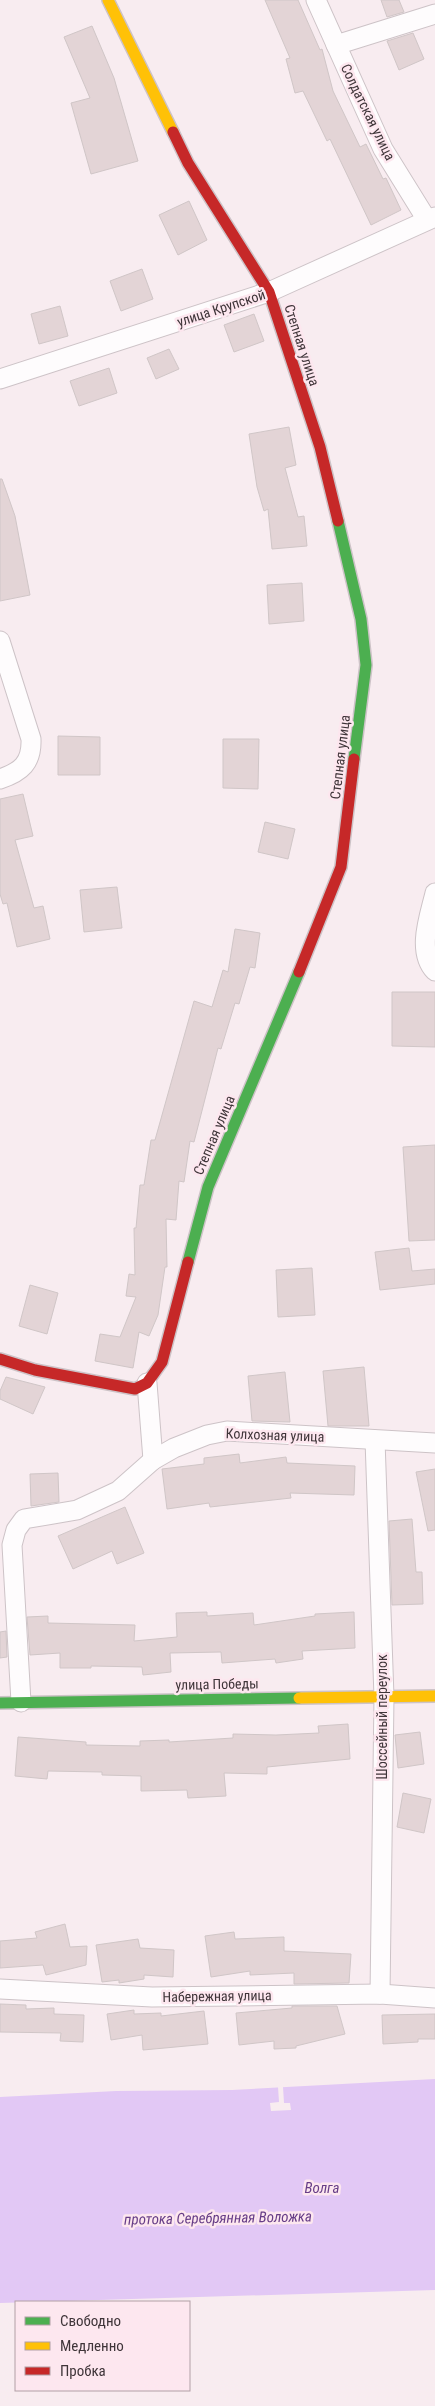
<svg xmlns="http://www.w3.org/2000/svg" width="435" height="2406" font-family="'Roboto Condensed',sans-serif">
  <rect width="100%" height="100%" fill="#f8ecf0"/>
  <path fill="#e2c8f5" d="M 435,2079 L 435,2290 L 0,2303 L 0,2097 L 116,2091 L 232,2090 Z"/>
  <path fill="#f8ecf0" d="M 278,2087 L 283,2087 L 284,2103 L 290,2103 L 291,2110 L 271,2111 L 270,2103 L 279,2102 Z"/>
  <g fill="#e3d4d6" stroke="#d0c6c7">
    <path d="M 265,0 L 298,0 L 320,50 L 322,49 L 333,91 L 360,147 L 366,144 L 383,179 L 386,178 L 401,210 L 371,225 L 330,139 L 327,141 L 303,91 L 295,93 L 286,59 L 290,58 Z"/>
    <path d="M 381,0 L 399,0 L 404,12 L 387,17 Z"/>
    <path d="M 92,26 L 114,78 L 138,161 L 91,174 L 71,103 L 90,98 L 64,37 Z"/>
    <path d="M 413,33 L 424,59 L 399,70 L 387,41 Z"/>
    <path d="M 189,201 L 207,240 L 178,255 L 159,215 Z"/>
    <path d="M 142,269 L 153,299 L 121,311 L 110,281 Z"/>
    <path d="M 60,306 L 68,336 L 39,344 L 31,314 Z"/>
    <path d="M 254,314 L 264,341 L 234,352 L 224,325 Z"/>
    <path d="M 169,349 L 179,369 L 156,379 L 147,358 Z"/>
    <path d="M 109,368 L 117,393 L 79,406 L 70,381 Z"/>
    <path d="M 289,427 L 296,465 L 285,468 L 298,517 L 304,516 L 307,546 L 272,549 L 268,509 L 264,511 L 257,487 L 249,434 Z"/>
    <path d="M 0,479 L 2,479 L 15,516 L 30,595 L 0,601 Z"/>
    <path d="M 302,583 L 304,621 L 269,624 L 267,585 Z"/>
    <path d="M 58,736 L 100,737 L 100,775 L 58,775 Z"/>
    <path d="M 223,739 L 259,739 L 258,789 L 223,788 Z"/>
    <path d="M 23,794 L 33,836 L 15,840 L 34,908 L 43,906 L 50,939 L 17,947 L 7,903 L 3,904 L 0,894 L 0,799 Z"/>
    <path d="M 265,822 L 295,829 L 288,859 L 258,852 Z"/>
    <path d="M 117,887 L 122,928 L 84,932 L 80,890 Z"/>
    <path d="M 235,929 L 260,933 L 255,968 L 250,967 L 239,1004 L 235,1003 L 221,1049 L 218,1048 L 194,1142 L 190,1141 L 184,1182 L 179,1181 L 176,1220 L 166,1219 L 167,1267 L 165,1267 L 158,1315 L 149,1336 L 139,1332 L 133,1368 L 95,1361 L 100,1334 L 120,1337 L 136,1297 L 126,1296 L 129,1274 L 135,1275 L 134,1228 L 136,1228 L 140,1185 L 144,1185 L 151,1140 L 155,1140 L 194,1001 L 212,1007 L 223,970 L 228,972 Z"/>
    <path d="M 392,992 L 435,992 L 435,1047 L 392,1046 Z"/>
    <path d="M 435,1145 L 435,1240 L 409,1241 L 403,1147 Z"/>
    <path d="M 409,1248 L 412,1271 L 435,1269 L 435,1284 L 380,1290 L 375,1252 Z"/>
    <path d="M 312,1268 L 315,1315 L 278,1317 L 276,1270 Z"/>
    <path d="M 30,1285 L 58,1293 L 47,1334 L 19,1326 Z"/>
    <path d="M 364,1367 L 369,1426 L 328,1426 L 323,1371 Z"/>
    <path d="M 285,1372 L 290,1422 L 252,1421 L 248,1376 Z"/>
    <path d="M 6,1377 L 45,1387 L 33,1414 L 0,1399 L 0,1391 Z"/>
    <path d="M 239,1454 L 240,1463 L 286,1457 L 287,1463 L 355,1466 L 354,1495 L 290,1493 L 291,1498 L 210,1507 L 209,1503 L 167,1509 L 162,1469 L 204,1464 L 204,1458 Z"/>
    <path d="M 435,1469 L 435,1530 L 428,1531 L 416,1472 Z"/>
    <path d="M 58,1473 L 59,1502 L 31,1506 L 30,1474 Z"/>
    <path d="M 125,1507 L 144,1553 L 117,1564 L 112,1551 L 73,1569 L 58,1536 Z"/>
    <path d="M 412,1519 L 416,1572 L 422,1572 L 423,1604 L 392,1605 L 389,1521 Z"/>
    <path d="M 207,1612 L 207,1616 L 253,1613 L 254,1625 L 315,1616 L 315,1614 L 354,1612 L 355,1648 L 302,1651 L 303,1659 L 276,1663 L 275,1659 L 222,1663 L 221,1652 L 170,1653 L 171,1672 L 143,1675 L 142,1667 L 91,1666 L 91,1668 L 60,1668 L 60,1653 L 30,1655 L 27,1617 L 48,1616 L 48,1623 L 135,1625 L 134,1641 L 177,1637 L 176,1613 Z"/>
    <path d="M 6,1631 L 7,1657 L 0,1658 L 0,1632 Z"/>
    <path d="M 348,1724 L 350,1759 L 267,1767 L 267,1774 L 224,1773 L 226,1796 L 188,1798 L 187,1790 L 141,1791 L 141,1776 L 102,1775 L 102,1772 L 48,1771 L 47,1779 L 15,1776 L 18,1737 L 86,1742 L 86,1745 L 140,1746 L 140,1741 L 169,1740 L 169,1742 L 233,1738 L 233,1734 L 276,1735 L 319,1733 L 318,1726 Z"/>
    <path d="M 420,1732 L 424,1764 L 398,1768 L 395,1735 Z"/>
    <path d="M 403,1793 L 431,1799 L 424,1833 L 397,1827 Z"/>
    <path d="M 65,1924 L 70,1947 L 87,1946 L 86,1965 L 46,1975 L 43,1965 L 0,1968 L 0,1941 L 37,1938 L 35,1932 Z"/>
    <path d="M 234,1932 L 235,1939 L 284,1937 L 284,1951 L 351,1954 L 349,1983 L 294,1984 L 294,1973 L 250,1975 L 250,1971 L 211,1977 L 205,1936 Z"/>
    <path d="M 138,1939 L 140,1948 L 174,1950 L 173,1977 L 144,1975 L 144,1979 L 119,1983 L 119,1980 L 102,1982 L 96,1945 Z"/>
    <path d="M 0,2004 L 26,2005 L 26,2009 L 54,2008 L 54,2014 L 84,2015 L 83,2042 L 60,2041 L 61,2033 L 0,2032 Z"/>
    <path d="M 292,2006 L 337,2006 L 345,2034 L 296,2046 L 296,2048 L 274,2049 L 274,2041 L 239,2045 L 236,2013 L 292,2008 Z"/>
    <path d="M 134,2010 L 134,2014 L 161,2013 L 161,2016 L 204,2011 L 208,2044 L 143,2050 L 142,2035 L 111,2040 L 107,2014 Z"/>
    <path d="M 435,2014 L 435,2039 L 418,2039 L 418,2042 L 383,2044 L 382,2015 Z"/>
  </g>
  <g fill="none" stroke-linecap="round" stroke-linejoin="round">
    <defs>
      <g id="street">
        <path d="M 316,0 L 383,149 L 427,220"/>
        <path d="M 336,45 L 435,14"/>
        <path d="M 0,379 L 269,292 L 435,217"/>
        <path d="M 0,641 L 31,739 C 32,763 21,772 0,779"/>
        <path d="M 435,893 C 430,915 416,951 435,971"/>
        <path d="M 147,1383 L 153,1460"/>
        <path d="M 375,1440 L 384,1697 L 380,1994"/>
        <path d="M 21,1702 L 12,1545 L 16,1530 L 24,1519 L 77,1510 L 118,1491 L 153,1460 L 174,1448 L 207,1435 L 227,1431 L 435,1443"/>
        <path d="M 0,1989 L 152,1997 L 380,1994 L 435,1998"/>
      </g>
      <g id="fast">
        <path d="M 338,521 L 361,619 L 366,665 L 354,759"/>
        <path d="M 188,1262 L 208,1187 L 299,972"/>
        <path d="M 0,1703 L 299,1698"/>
      </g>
      <g id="slow">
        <path d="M 108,0 L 173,132"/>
        <path d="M 299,1698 L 435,1696"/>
      </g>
      <g id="jam">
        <path d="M 173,132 L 188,163 L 269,292 L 320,447 L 338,521"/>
        <path d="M 299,972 L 341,867 L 354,759"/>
        <path d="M 0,1359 L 35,1370 L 135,1389 L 147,1383 L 162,1362 L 188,1262"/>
      </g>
    </defs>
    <use href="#street" stroke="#cdc3c7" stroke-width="21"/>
    <use href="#fast" stroke="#cdc3c7" stroke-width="14"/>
    <use href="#slow" stroke="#cdc3c7" stroke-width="14"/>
    <use href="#jam" stroke="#cdc3c7" stroke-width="14"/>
    <use href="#street" stroke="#fefcfd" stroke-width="19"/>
    <use href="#fast" stroke="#4caf50" stroke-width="11"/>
    <use href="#slow" stroke="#ffc107" stroke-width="11"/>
    <use href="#jam" stroke="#c62828" stroke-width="11"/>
  </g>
  <g text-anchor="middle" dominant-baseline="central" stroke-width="5" stroke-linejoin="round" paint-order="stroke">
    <g font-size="14" fill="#3f3539" stroke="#fde7ef">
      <text transform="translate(368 112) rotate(64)">Солдатская улица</text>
      <text transform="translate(221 308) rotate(-18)">улица Крупской</text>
      <text transform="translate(302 345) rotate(72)">Степная улица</text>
      <text transform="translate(340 757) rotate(-83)">Степная улица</text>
      <text transform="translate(214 1135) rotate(-67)">Степная улица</text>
      <text transform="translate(275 1435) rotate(2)">Колхозная улица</text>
      <text transform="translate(217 1684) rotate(-1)">улица Победы</text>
      <text transform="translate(382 1717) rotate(-90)">Шоссейный переулок</text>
      <text transform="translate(217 1996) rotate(-1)">Набережная улица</text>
    </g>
    <g font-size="15" font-style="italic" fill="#673d87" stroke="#fde7ef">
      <text x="322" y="2188">Волга</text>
      <text transform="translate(218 2218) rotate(-1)">протока Серебрянная Воложка</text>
    </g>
  </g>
  <rect x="15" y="2301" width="175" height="90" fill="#fde7ef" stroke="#b1a0a6"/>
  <rect x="25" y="2317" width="25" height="8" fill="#4caf50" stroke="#b1a0a6"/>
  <text x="60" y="2326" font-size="15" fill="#3f3539">Свободно</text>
  <rect x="25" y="2342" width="25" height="8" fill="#ffc107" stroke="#b1a0a6"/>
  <text x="60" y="2351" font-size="15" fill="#3f3539">Медленно</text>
  <rect x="25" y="2367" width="25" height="8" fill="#c62828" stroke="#b1a0a6"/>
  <text x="60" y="2376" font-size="15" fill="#3f3539">Пробка</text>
</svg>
